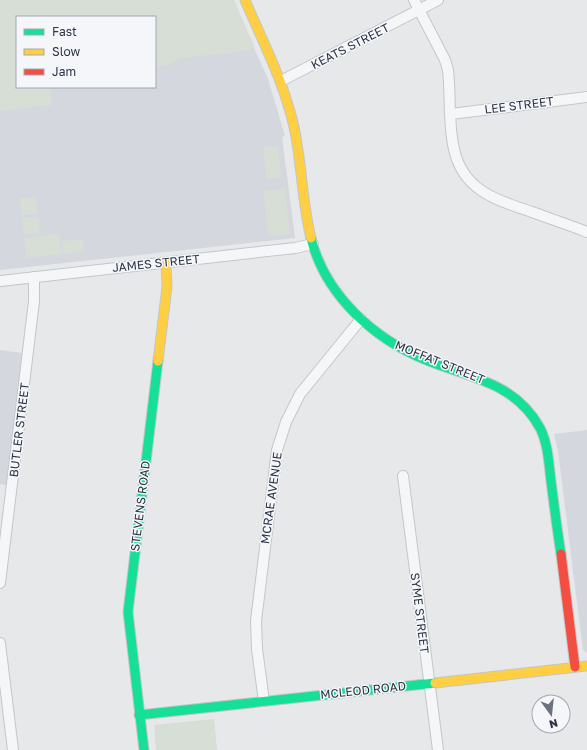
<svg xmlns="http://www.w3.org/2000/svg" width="587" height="750" font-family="'Golos Text',sans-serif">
  <rect width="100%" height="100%" fill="#e6e8ea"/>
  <g fill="#d4d7dd" fill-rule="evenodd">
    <path d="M 0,0 L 234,0 L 245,28 L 268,79 L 285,136 L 282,137 L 295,238 L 0,270 ZM 17,17 L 155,17 L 155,87 L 17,87 Z"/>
    <path d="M 0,350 L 22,353 L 7,485 L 0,484 Z"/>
    <path d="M 587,430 L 587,653 L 583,650 L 558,451 L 554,434 Z"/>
  </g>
  <g fill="#d6ded6">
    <path d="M 0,0 L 234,0 L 255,48 L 246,51 L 182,58 L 166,65 L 155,66 L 155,17 L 17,17 L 17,87 L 50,87 L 52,105 L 0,111 Z"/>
    <path d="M 278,146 L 281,178 L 266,179 L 263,147 Z"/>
    <path d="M 285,188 L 290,234 L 268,236 L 263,191 Z"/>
    <path d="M 36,197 L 38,213 L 22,215 L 20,198 Z"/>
    <path d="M 38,217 L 40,233 L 24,235 L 22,218 Z"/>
    <path d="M 59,234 L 62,254 L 26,258 L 24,238 Z"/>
    <path d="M 83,239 L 84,252 L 63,254 L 62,241 Z"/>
    <path d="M 214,719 L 217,750 L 156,750 L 154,725 Z"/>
  </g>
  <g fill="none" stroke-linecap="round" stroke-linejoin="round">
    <defs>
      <g id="street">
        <path d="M 414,0 L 445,60 L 448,70 C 451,96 448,124 454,149 C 463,191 497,200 532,212 C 551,219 569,225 587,232"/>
        <path d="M 281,81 L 438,0"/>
        <path d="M 451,114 L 587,97"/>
        <path d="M 0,281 L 295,248 L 313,244"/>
        <path d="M 403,476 L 438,750"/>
        <path d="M 0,583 L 34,301 L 34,277"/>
        <path d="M 0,643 L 13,750"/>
        <path d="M 264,701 L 257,649 L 256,621 L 277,450 L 286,422 L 300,394 L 361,319"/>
      </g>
      <g id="fast">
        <path d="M 311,238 C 325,295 374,339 426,360 C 470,378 515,382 540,428 C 548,443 549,465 551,481 C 554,505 557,529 561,554"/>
        <path d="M 139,715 L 435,683"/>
        <path d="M 144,750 L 128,612 L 158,361"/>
      </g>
      <g id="slow">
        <path d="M 245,0 C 263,42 284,82 294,127 C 302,164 302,202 311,238"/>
        <path d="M 158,361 L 167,287 L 166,262"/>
        <path d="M 435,683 L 587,666"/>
      </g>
      <path id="jam" d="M 561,554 L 575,667"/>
    </defs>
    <use href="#street" stroke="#c4c6c8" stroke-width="12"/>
    <use href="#fast" stroke="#c4c6c8" stroke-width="11"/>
    <use href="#slow" stroke="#c4c6c8" stroke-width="11"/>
    <use href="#jam" stroke="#c4c6c8" stroke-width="11"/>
    <use href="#street" stroke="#f5f6f7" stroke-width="10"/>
    <use href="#fast" stroke="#16e098" stroke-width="9"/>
    <use href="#slow" stroke="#ffcf43" stroke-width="9"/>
    <use href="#jam" stroke="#f24e42" stroke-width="9"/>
  </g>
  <g text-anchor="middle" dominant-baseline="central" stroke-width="3" stroke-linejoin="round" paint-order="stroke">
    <g font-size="12" fill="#2b3445" stroke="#f4f6f9">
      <text transform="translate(350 46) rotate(-27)">KEATS STREET</text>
      <text transform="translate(519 105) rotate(-7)">LEE STREET</text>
      <text transform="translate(156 263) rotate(-6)">JAMES STREET</text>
      <text transform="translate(440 362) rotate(22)">MOFFAT STREET</text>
      <text transform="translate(19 430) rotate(-83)">BUTLER STREET</text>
      <text transform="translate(271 498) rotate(-82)">MCRAE AVENUE</text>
      <text transform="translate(140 506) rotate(-83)">STEVENS ROAD</text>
      <text transform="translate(420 613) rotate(83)">SYME STREET</text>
      <text transform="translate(363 690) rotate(-6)">MCLEOD ROAD</text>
    </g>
  </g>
  <rect x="16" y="16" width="140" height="72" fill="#f4f6f9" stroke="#a4a8b1"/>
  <rect x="24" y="29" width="20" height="6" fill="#16e098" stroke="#a4a8b1"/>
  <text x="52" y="36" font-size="12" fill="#2b3445">Fast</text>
  <rect x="24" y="49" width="20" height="6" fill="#ffcf43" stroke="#a4a8b1"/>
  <text x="52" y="56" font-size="12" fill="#2b3445">Slow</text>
  <rect x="24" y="69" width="20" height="6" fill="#f24e42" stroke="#a4a8b1"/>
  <text x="52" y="76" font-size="12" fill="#2b3445">Jam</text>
  <g transform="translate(551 714) rotate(165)"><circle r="19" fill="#f4f6f9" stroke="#a4a8b1"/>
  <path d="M0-3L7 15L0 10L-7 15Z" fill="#6c737f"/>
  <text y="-6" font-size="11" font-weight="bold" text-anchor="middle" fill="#2b3445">N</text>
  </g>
</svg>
